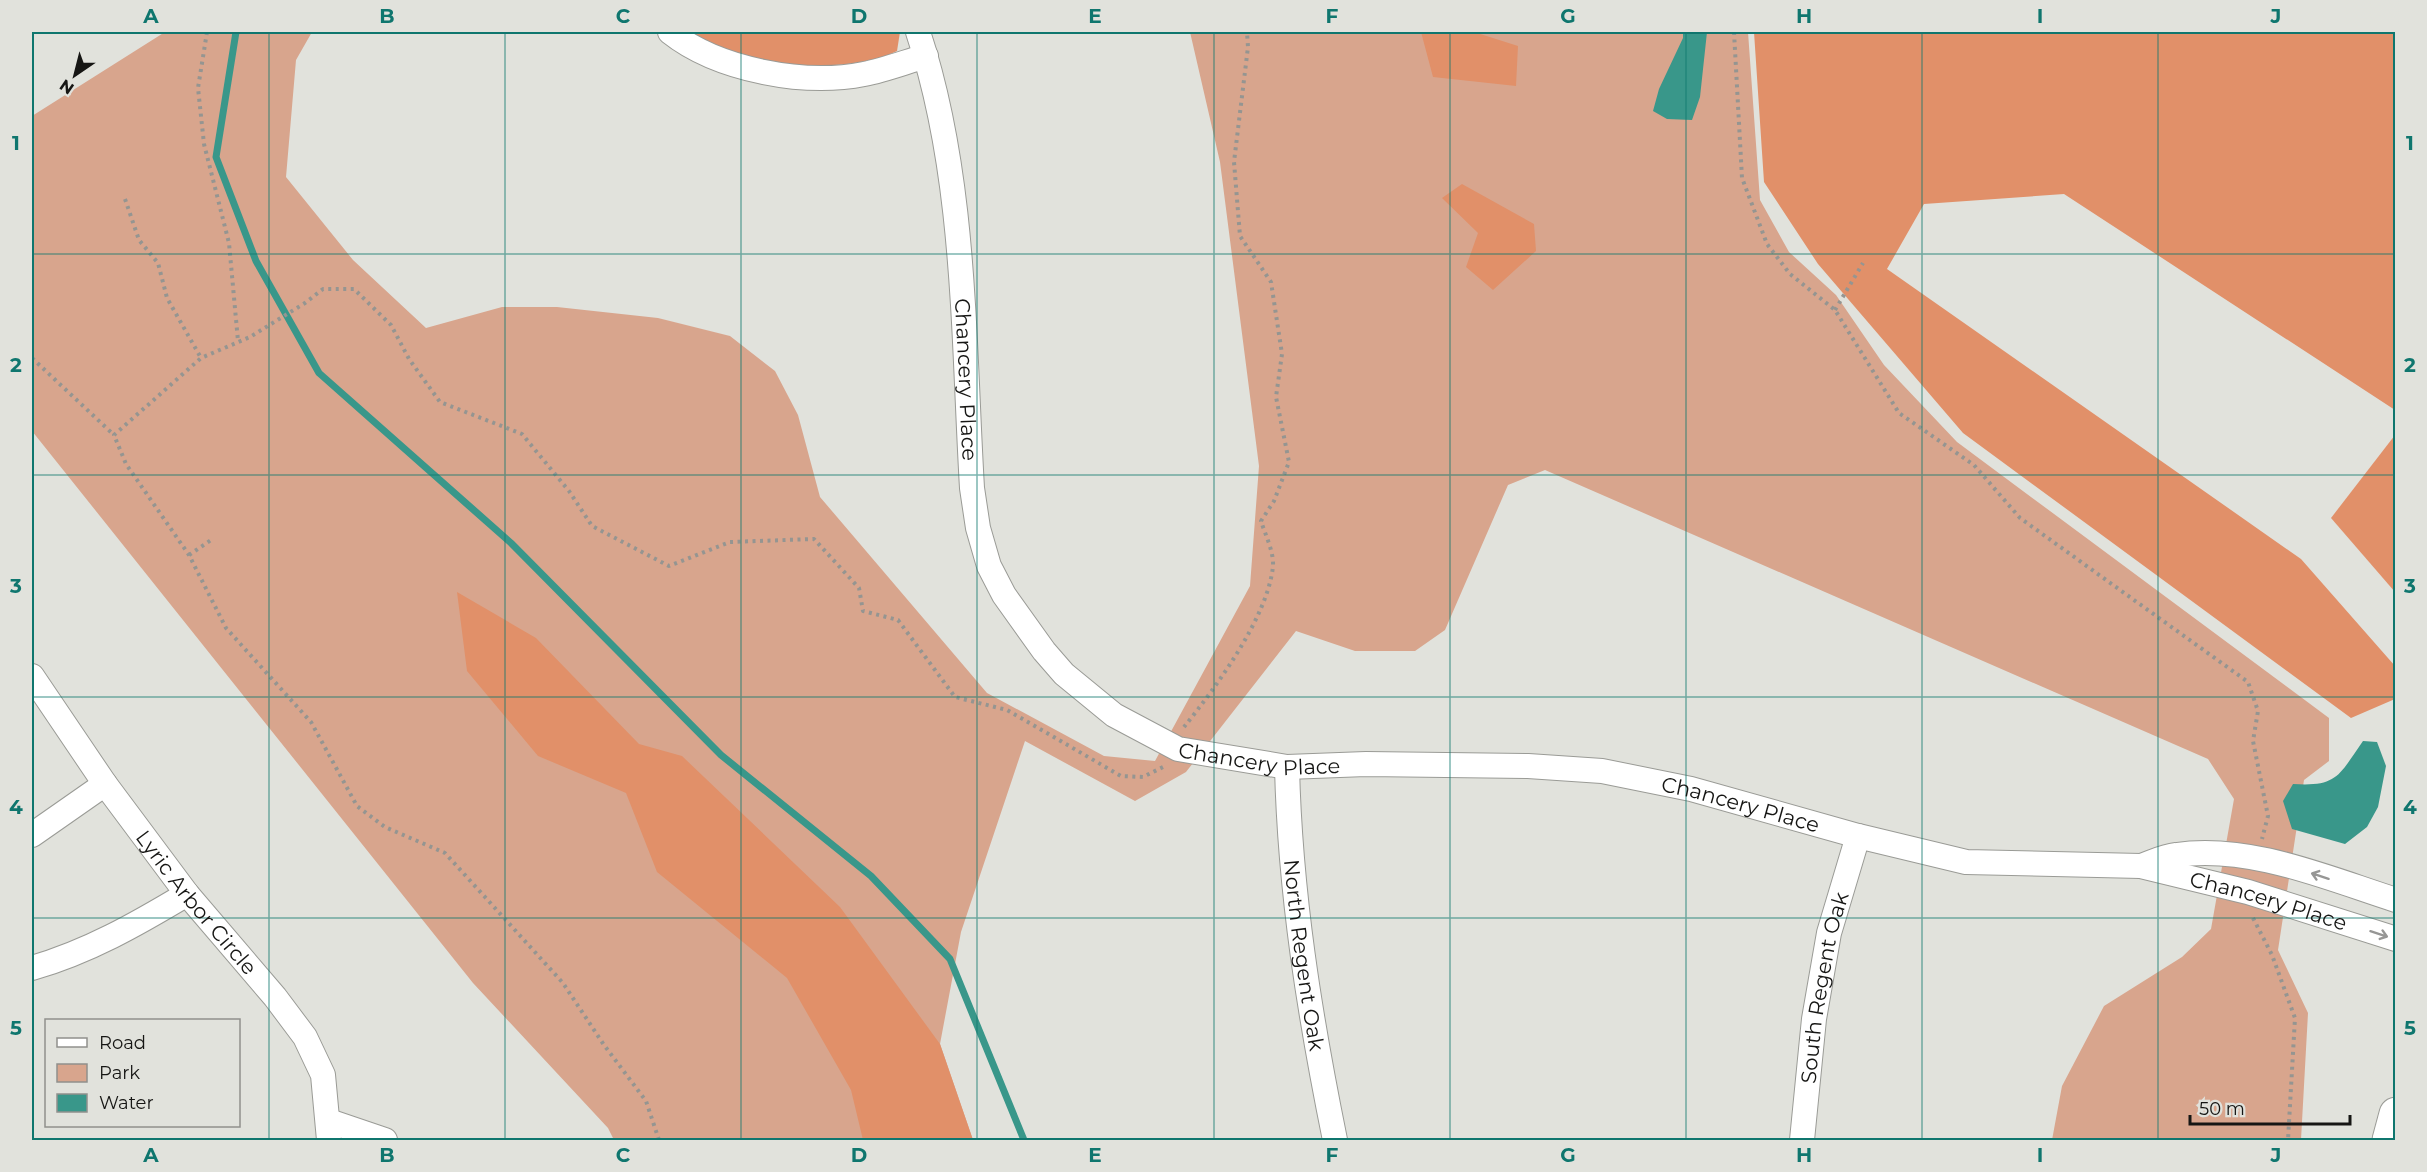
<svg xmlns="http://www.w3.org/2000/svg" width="2427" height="1172" font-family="Montserrat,sans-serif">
  <rect width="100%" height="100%" fill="#e1e2dc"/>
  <path fill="#d8a58d" d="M 165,32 L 312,32 L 296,60 L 286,177 L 353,260 L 426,328 L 502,307 L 557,307 L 658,318 L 730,336 L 775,371 L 798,415 L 820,497 L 987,693 L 1104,756 L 1155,761 L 1250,586 L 1259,466 L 1220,162 L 1190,32 L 1748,32 L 1760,200 L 1789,252 L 1836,295 L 1884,365 L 1957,442 L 2329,718 L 2329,761 L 2304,780 L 2278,950 L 2308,1013 L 2301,1140 L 2052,1140 L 2062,1086 L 2104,1006 L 2182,957 L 2211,929 L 2234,799 L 2208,759 L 1545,470 L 1508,485 L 1445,630 L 1415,651 L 1355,651 L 1296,631 L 1186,772 L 1135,801 L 1025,741 L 961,932 L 940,1044 L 973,1140 L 614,1140 L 608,1128 L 473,983 L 32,431 L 32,116 Z"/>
  <g fill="#e19069">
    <path d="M 688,32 L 900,32 L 897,51 C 846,76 733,69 688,32 Z"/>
    <path d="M 1421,32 L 1474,32 L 1518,46 L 1516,86 L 1433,77 Z"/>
    <path d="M 1754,32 L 2395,32 L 2395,410 L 2064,194 L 1924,204 L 1887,269 L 2301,559 L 2395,666 L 2395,699 L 2351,718 L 1963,433 L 1818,264 L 1764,182 Z"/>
    <path d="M 1462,184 L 1534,224 L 1536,251 L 1493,290 L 1466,267 L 1478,233 L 1442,198 Z"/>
    <path d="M 2395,435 L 2395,592 L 2331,518 Z"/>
    <path d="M 457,592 L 536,638 L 639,744 L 682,756 L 840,907 L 940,1044 L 973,1140 L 863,1140 L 851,1090 L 787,978 L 657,872 L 626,793 L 538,756 L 467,671 Z"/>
  </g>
  <g fill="#39978a">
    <path d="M 1683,32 L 1707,32 L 1700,97 L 1692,120 L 1667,119 L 1653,111 L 1659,89 L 1683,38 Z"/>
    <path d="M 2363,741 L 2377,742 L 2386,766 L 2378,807 L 2367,827 L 2345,844 L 2292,829 L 2283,801 L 2293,784 C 2338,787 2339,775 2363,741 Z"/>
  </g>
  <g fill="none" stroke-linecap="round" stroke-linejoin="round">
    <path stroke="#39978a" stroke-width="7" d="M 236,32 L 216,157 L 256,261 L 319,373 L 511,543 L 721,755 L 871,876 L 950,959 L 1024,1140"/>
    <defs>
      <g id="street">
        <path d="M 670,32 C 718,70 804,86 864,74 C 885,70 905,62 926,56"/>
        <path id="s1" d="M 918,32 C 966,177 963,336 972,488 L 978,528 L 989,566 L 1004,595 L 1044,651 L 1064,674 L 1114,715 L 1178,749 L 1287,767 L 1366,764 L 1528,766 L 1602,771 L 1691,789 L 1858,836 L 1966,862 L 2141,866 L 2248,892 L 2396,939"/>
        <path id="s2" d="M 32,676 L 105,784 L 187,894 L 275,997 L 305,1037 L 323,1075 L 329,1140"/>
        <path id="s3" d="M 1287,767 C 1290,894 1310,1017 1335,1140"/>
        <path d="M 32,835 L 105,784"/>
        <path d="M 2141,866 C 2152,862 2165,856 2176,855 C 2249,844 2327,878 2396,900"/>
        <path d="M 32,968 C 88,952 137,924 187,894"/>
        <path d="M 329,1121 L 385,1140"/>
        <path id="s4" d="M 1802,1140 L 1814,1019 L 1829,933 L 1858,836"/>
      </g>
      <path id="secondary" d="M 2389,1140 L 2396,1114"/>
    </defs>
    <use href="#street" stroke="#9a9b96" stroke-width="26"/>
    <use href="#secondary" stroke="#9a9b96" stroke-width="35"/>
    <g stroke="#959591" stroke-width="4" stroke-dasharray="3 4.5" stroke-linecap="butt">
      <path d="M 207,32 L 198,88 L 204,144 L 229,243 L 238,341"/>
      <path d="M 1734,32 L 1742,178 L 1767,244 L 1790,274 L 1835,310 L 1899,413 L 1974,465 L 2020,518 L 2248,682 L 2258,711 L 2253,741 L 2268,816 L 2262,839"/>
      <path d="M 125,199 L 139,240 L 158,263 L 167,298 L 201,358"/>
      <path d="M 1835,310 L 1863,263"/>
      <path d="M 32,358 L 114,435"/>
      <path d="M 189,555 L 211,540"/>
      <path d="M 1184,727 C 1216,687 1268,617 1273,566 C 1274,552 1265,534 1261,521 L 1274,501 L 1289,462 L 1276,397 L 1282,354 L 1271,282 L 1240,236 L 1234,162 L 1248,47 L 1247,32"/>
      <path d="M 2253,918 L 2272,955 L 2295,1018 L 2288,1140"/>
      <path d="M 659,1140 L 646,1101 L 604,1045 L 563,983 L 445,853 L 385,827 L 357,806 L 311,722 L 226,628 L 189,555 L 126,464 L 114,435 L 201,358 L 250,337 L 305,303 L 323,289 L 354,289 L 391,325 L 409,359 L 440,402 L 522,434 L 569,491 L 592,526 L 669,566 L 730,542 L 814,539 L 859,588 L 863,611 L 898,620 L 955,697 L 1007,710 L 1121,776 L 1143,777 L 1165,766"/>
    </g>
    <use href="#street" stroke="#fff" stroke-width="24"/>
    <use href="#secondary" stroke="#fff" stroke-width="33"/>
  </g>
  <defs><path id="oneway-shaft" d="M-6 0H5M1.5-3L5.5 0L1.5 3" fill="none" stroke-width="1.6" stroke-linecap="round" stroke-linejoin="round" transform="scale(1.5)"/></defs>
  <g stroke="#969695">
    <use href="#oneway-shaft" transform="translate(2320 876) rotate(-162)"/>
    <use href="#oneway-shaft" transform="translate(2379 934) rotate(18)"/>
  </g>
  <path fill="none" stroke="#0f766e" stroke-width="1.5" stroke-opacity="0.55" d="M 269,32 L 269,1140M 505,32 L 505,1140M 741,32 L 741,1140M 977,32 L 977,1140M 1214,32 L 1214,1140M 1450,32 L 1450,1140M 1686,32 L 1686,1140M 1922,32 L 1922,1140M 2158,32 L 2158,1140M 32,254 L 2396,254M 32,475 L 2396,475M 32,697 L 2396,697M 32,918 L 2396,918"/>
  <g text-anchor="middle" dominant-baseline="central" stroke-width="4.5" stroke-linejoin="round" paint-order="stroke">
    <g font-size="21" fill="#161614" stroke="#e1e2dc">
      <text stroke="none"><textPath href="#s1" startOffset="352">Chancery Place</textPath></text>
      <text stroke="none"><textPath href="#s1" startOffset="892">Chancery Place</textPath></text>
      <text stroke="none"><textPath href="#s1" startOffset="1378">Chancery Place</textPath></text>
      <text stroke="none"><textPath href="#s1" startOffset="1918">Chancery Place</textPath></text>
      <text stroke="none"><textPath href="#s2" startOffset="280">Lyric Arbor Circle</textPath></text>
      <text stroke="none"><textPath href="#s3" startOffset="189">North Regent Oak</textPath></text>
      <text stroke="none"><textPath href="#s4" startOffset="154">South Regent Oak</textPath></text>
    </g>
  </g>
  <rect width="2427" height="1172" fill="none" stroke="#e1e2dc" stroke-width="66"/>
  <rect x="45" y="1019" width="195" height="108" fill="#e1e2dc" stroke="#90908c" stroke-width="1.5"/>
  <rect x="57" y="1038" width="30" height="9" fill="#ffffff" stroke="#90908c" stroke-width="1.5"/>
  <text x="99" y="1049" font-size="18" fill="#161614">Road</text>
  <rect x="57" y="1064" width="30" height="18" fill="#d8a58d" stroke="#90908c" stroke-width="1.5"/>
  <text x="99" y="1079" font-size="18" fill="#161614">Park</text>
  <rect x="57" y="1094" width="30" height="18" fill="#39978a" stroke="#90908c" stroke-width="1.5"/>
  <text x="99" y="1109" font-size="18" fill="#161614">Water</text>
  <g transform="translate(75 75) rotate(215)" stroke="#e1e2dc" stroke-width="4.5" paint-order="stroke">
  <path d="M0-4.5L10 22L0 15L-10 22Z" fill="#161614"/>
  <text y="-9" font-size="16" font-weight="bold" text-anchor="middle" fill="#161614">N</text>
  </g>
  <path d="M2190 1115v9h160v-9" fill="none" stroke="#161614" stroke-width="3"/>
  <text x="2199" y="1115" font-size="18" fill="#161614" stroke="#e1e2dc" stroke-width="4.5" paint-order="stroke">50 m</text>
  <rect x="33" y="33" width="2361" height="1106" fill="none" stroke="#0f766e" stroke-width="2"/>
  <g font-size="20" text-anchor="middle" font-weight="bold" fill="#0f766e">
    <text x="151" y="23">A</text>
    <text x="387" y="23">B</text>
    <text x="623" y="23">C</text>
    <text x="859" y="23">D</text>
    <text x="1095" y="23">E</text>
    <text x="1332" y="23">F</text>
    <text x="1568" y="23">G</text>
    <text x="1804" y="23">H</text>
    <text x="2040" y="23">I</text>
    <text x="2276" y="23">J</text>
    <text x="16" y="150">1</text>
    <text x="2410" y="150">1</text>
    <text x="16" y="372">2</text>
    <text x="2410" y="372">2</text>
    <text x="16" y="593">3</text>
    <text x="2410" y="593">3</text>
    <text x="16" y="814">4</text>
    <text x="2410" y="814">4</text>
    <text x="16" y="1035">5</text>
    <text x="2410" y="1035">5</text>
    <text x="151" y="1162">A</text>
    <text x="387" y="1162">B</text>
    <text x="623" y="1162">C</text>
    <text x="859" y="1162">D</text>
    <text x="1095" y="1162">E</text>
    <text x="1332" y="1162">F</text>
    <text x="1568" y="1162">G</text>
    <text x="1804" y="1162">H</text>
    <text x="2040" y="1162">I</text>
    <text x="2276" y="1162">J</text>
  </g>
</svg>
